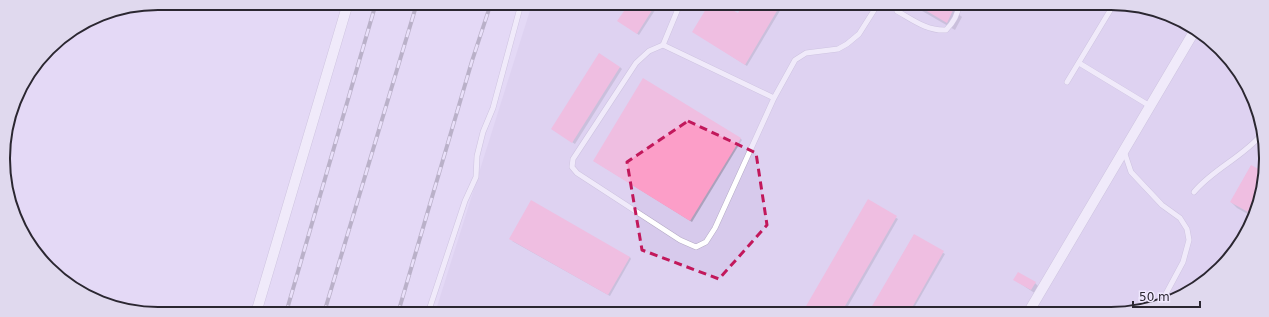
<svg xmlns="http://www.w3.org/2000/svg" width="1269" height="317" font-family="'DejaVu Sans',sans-serif">
  <rect width="100%" height="100%" fill="#e4d9f5"/>
  <path fill="#d7caec" d="M 532,4 L 1131,4 L 1188,24 L 1234,64 L 1261,118 L 1265,179 L 1250,227 L 1220,269 L 1179,298 L 1131,313 L 435,313 Z"/>
  <g fill="#0003">
    <path d="M 630,4 L 659,4 L 639,35 L 619,21 Z"/>
    <path d="M 710,4 L 719,4 L 738,15 L 744,4 L 784,4 L 747,66 L 694,32 Z"/>
    <path d="M 910,4 L 946,4 L 962,17 L 955,30 Z"/>
    <path d="M 620,67 L 622,69 L 575,144 L 552,129 Z"/>
    <path d="M 740,138 L 742,140 L 692,222 L 594,161 Z"/>
    <path d="M 1251,166 L 1264,174 L 1265,179 L 1253,217 L 1237,208 L 1231,202 Z"/>
    <path d="M 868,201 L 898,219 L 844,313 L 803,313 Z"/>
    <path d="M 914,235 L 945,254 L 911,313 L 869,313 Z"/>
    <path d="M 512,241 L 630,257 L 631,259 L 610,296 Z"/>
    <path d="M 1015,280 L 1035,283 L 1039,287 L 1036,294 Z"/>
  </g>
  <g fill="#fc9ec8">
    <path d="M 629,4 L 656,4 L 637,34 L 617,21 Z"/>
    <path d="M 709,4 L 721,4 L 738,13 L 743,4 L 781,4 L 745,65 L 692,32 Z"/>
    <path d="M 915,4 L 948,4 L 954,8 L 947,23 Z"/>
    <path d="M 599,53 L 620,67 L 572,143 L 551,129 Z"/>
    <path d="M 643,78 L 741,138 L 690,221 L 593,161 Z"/>
    <path d="M 1251,165 L 1264,172 L 1265,179 L 1262,189 L 1248,212 L 1230,202 Z"/>
    <path d="M 868,199 L 897,216 L 841,313 L 802,313 Z"/>
    <path d="M 531,200 L 630,257 L 608,295 L 509,239 Z"/>
    <path d="M 914,234 L 944,251 L 909,313 L 868,313 Z"/>
    <path d="M 1018,272 L 1036,282 L 1031,290 L 1013,280 Z"/>
  </g>
  <g fill="none" stroke-linecap="round" stroke-linejoin="round">
    <defs>
      <g id="service">
        <path d="M 897,11 C 913,20 927,31 946,30 C 954,22 958,15 959,4"/>
        <path d="M 663,45 L 680,4"/>
        <path d="M 1079,63 L 1150,106"/>
        <path d="M 1067,82 L 1114,4"/>
        <path d="M 774,98 L 663,45 L 649,51 L 636,63 L 573,159 L 572,167 L 577,173 L 680,240 L 696,247 L 706,242 L 715,228 L 774,98 L 795,60 L 806,53 L 838,49 L 847,44 L 859,34 L 878,4"/>
        <path d="M 1124,151 L 1131,172 L 1162,205 L 1180,218 L 1187,229 L 1189,240 L 1183,262 L 1161,303"/>
        <path d="M 1194,192 C 1213,169 1243,157 1262,134"/>
        <path d="M 428,313 L 465,201 L 476,177 L 477,156 L 483,132 L 493,108 L 521,4"/>
      </g>
      <g id="minor">
        <path d="M 256,313 L 348,3"/>
        <path d="M 1028,313 L 1195,30"/>
      </g>
    </defs>
    <use href="#service" stroke="#b4aac5" stroke-width="6"/>
    <use href="#minor" stroke="#b4aac5" stroke-width="11"/>
    <use href="#service" stroke="#fff" stroke-width="5"/>
    <use href="#minor" stroke="#fff" stroke-width="10"/>
    <defs>
      <g id="rail">
        <path d="M 286,313 L 376,3"/>
        <path d="M 324,313 L 417,3"/>
        <path d="M 398,313 L 472,61 L 491,3"/>
      </g>
    </defs>
    <use href="#rail" stroke="#888093" stroke-width="4"/>
    <use href="#rail" stroke="#f0e8fe" stroke-width="2.5" stroke-dasharray="8" stroke-linecap="butt"/>
  </g>
  <path d="M0 0H1269V317H0ZM 688,121 L 756,153 L 767,225 L 719,279 L 642,250 L 627,162 Z" fill="#e4d9f5" fill-opacity=".55" fill-rule="evenodd"/>
  <path fill="none" stroke="#c2185b" stroke-width="3" stroke-dasharray="8 5" stroke-linejoin="round" d="M 688,121 L 756,153 L 767,225 L 719,279 L 642,250 L 627,162 Z"/>
  <path d="M0 0H1269V317H0ZM158 10H1111A148 148 0 0 1 1259 158V159A148 148 0 0 1 1111 307H158A148 148 0 0 1 10 159V158A148 148 0 0 1 158 10Z" fill="#e0d9ee" fill-rule="evenodd"/>
  <path fill="none" stroke="#2b2731" stroke-width="2" d="M158 10H1111A148 148 0 0 1 1259 158V159A148 148 0 0 1 1111 307H158A148 148 0 0 1 10 159V158A148 148 0 0 1 158 10Z"/>
  <path d="M1133 301v6h67v-6" fill="none" stroke="#2b2731" stroke-width="2"/>
  <text x="1139" y="301" font-size="12" fill="#2b2731" stroke="#f0e8fe" stroke-width="3" paint-order="stroke">50 m</text>
</svg>
